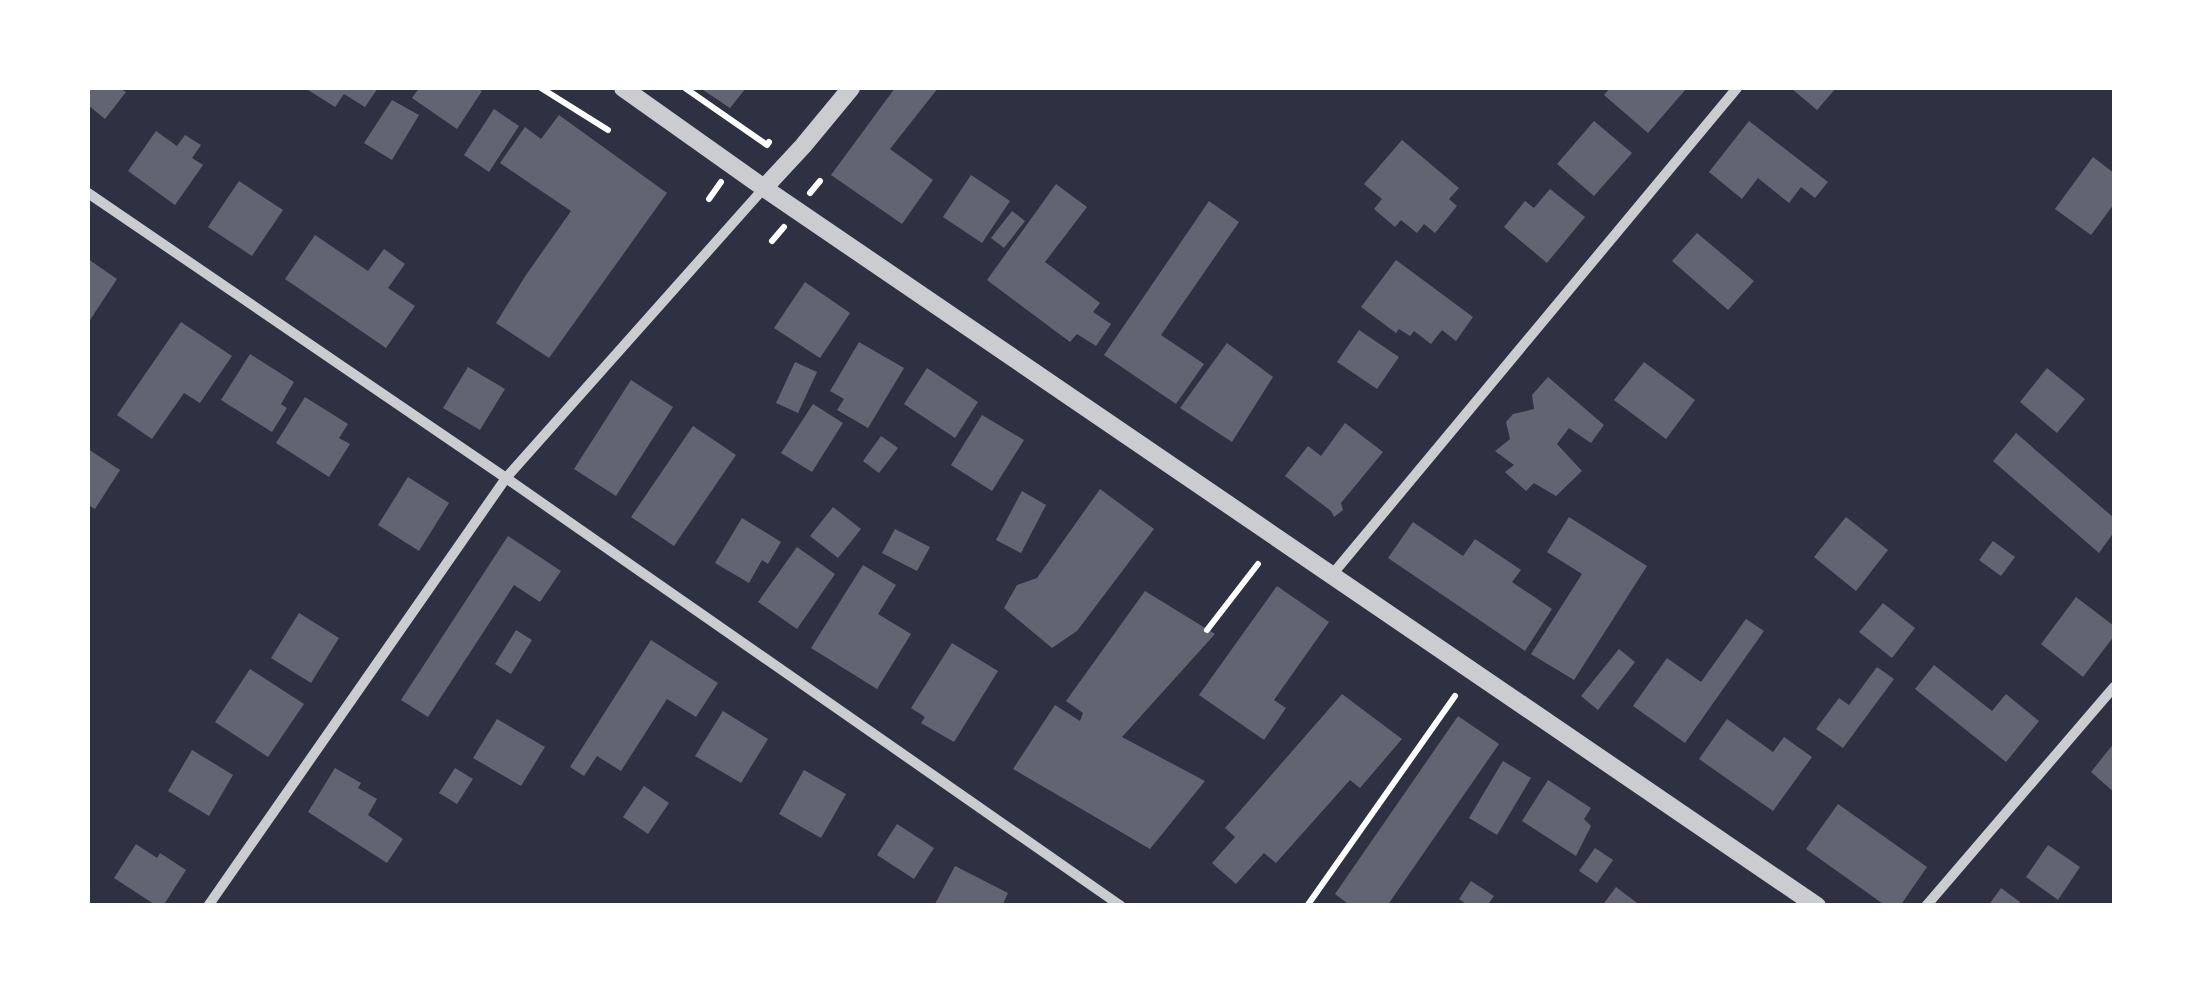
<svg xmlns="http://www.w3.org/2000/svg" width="2202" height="993" font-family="Arial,sans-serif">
  <rect width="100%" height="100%" fill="#2d3142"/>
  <g fill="#626471">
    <path d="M 88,88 L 119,88 L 126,92 L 105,119 L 88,105 Z"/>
    <path d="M 305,88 L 378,88 L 365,107 L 344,94 L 335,107 Z"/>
    <path d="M 419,88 L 476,88 L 482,91 L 457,129 L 412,98 Z"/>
    <path d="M 700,88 L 746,88 L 730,108 Z"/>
    <path d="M 895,88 L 938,88 L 890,149 L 933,180 L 902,224 L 831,175 Z"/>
    <path d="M 1610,88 L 1684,88 L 1686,89 L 1648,133 L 1604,95 Z"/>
    <path d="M 1791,88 L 1836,88 L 1817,110 Z"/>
    <path d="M 392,100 L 419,115 L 392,160 L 364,143 Z"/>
    <path d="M 494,109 L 519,126 L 489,172 L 464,155 Z"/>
    <path d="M 559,115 L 667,193 L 549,358 L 496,323 L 526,275 L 571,211 L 500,163 L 525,127 L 541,139 Z"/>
    <path d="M 1594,121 L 1632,153 L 1594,196 L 1557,164 Z"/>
    <path d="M 1749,121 L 1828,182 L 1815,198 L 1801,187 L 1789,203 L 1758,178 L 1742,199 L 1709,172 Z"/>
    <path d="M 156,131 L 177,146 L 185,135 L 201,145 L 192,158 L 203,165 L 175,205 L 128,171 Z"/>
    <path d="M 1402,140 L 1459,188 L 1449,199 L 1457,206 L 1435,233 L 1424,224 L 1417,233 L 1401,220 L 1395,227 L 1374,209 L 1382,199 L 1364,184 Z"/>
    <path d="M 2093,157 L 2114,173 L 2114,204 L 2091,235 L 2055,209 Z"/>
    <path d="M 971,175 L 1010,201 L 982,243 L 943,217 Z"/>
    <path d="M 239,181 L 283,210 L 252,256 L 208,227 Z"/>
    <path d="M 1056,184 L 1087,207 L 1045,262 L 1100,303 L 1093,312 L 1111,324 L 1096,346 L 1077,334 L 1070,342 L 987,280 Z"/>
    <path d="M 1550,189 L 1585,217 L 1547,263 L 1504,227 L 1525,201 L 1534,208 Z"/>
    <path d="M 1209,201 L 1239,222 L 1161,335 L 1204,364 L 1176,404 L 1104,355 Z"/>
    <path d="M 1012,211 L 1025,221 L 1004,248 L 991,238 Z"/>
    <path d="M 1697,233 L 1754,281 L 1728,310 L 1672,261 Z"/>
    <path d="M 315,235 L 368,271 L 384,249 L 405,264 L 388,288 L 415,306 L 386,348 L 285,279 Z"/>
    <path d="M 88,259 L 117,279 L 88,323 Z"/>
    <path d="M 1396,260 L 1473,317 L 1456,341 L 1442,330 L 1431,344 L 1414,331 L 1410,336 L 1399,329 L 1396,333 L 1361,307 Z"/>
    <path d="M 805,282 L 850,313 L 820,358 L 774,328 Z"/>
    <path d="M 181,322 L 232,356 L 200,403 L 184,393 L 152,439 L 117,415 Z"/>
    <path d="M 1359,330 L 1399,357 L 1377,389 L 1337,362 Z"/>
    <path d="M 859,342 L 904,368 L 868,428 L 837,410 L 844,399 L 830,391 Z"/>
    <path d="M 1227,343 L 1273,377 L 1232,442 L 1180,408 Z"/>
    <path d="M 250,354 L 294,382 L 281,404 L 287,408 L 272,432 L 221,400 Z"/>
    <path d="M 795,362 L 817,372 L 798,413 L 776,403 Z"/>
    <path d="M 1644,362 L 1695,400 L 1666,439 L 1614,400 Z"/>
    <path d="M 468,367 L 505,389 L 480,430 L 443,408 Z"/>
    <path d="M 927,368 L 978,402 L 955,438 L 904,404 Z"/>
    <path d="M 2047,368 L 2085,399 L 2057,433 L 2020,402 Z"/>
    <path d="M 1548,377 L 1604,425 L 1591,443 L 1569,428 L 1557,444 L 1582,471 L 1556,496 L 1534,483 L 1526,491 L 1505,472 L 1514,465 L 1495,451 L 1510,439 L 1506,422 L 1513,414 L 1534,409 L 1532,395 Z"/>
    <path d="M 631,380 L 673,407 L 616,496 L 574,469 Z"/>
    <path d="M 305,397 L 348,424 L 339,438 L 350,444 L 329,477 L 276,443 Z"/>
    <path d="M 813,404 L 843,423 L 812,472 L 781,453 Z"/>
    <path d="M 982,415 L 1024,440 L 992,491 L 951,465 Z"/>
    <path d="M 1345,423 L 1383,452 L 1341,503 L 1343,510 L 1334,517 L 1331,511 L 1285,476 L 1308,446 L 1321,456 Z"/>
    <path d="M 693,426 L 736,455 L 674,546 L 631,517 Z"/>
    <path d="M 2016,433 L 2114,518 L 2114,532 L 2099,553 L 1993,461 Z"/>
    <path d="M 881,436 L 898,448 L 879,473 L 863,461 Z"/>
    <path d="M 88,449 L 120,470 L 95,509 L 88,505 Z"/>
    <path d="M 408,477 L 449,503 L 419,551 L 378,525 Z"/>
    <path d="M 1100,489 L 1154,529 L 1077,631 L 1052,648 L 1004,608 L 1017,585 L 1037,578 Z"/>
    <path d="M 1022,491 L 1046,505 L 1021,553 L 996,540 Z"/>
    <path d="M 833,507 L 861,529 L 838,558 L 810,536 Z"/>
    <path d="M 1569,517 L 1647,566 L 1574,680 L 1531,654 L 1582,574 L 1547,552 Z"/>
    <path d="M 1846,517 L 1888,550 L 1856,591 L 1814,557 Z"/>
    <path d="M 742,518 L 781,542 L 768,564 L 762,560 L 749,583 L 715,563 Z"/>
    <path d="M 1413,522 L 1463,556 L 1475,539 L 1521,570 L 1512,582 L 1552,609 L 1525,651 L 1388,558 Z"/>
    <path d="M 895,529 L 930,547 L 917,571 L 882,553 Z"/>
    <path d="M 508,536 L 561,571 L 540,602 L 514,585 L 428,717 L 401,700 Z"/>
    <path d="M 1993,541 L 2015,557 L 2001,576 L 1979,560 Z"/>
    <path d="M 797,547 L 835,574 L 797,629 L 758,602 Z"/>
    <path d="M 863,565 L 896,585 L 878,614 L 911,634 L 877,689 L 811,648 Z"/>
    <path d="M 1277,586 L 1329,622 L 1274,700 L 1286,708 L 1264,740 L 1199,695 Z"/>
    <path d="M 1145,591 L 1215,634 L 1122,737 L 1205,781 L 1150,849 L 1013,769 L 1055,705 L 1080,721 L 1083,713 L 1066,701 Z"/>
    <path d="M 2076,597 L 2114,626 L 2114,636 L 2083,677 L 2041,644 Z"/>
    <path d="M 1883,603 L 1915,628 L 1892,658 L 1859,632 Z"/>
    <path d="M 299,613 L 339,638 L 311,683 L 271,658 Z"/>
    <path d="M 1746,619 L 1764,631 L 1685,743 L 1633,706 L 1667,658 L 1701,682 Z"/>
    <path d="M 516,630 L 532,640 L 511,674 L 495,664 Z"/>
    <path d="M 651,640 L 718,683 L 696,717 L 667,699 L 621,771 L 597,756 L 584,776 L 570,767 Z"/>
    <path d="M 952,643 L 998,671 L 954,742 L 921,723 L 925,717 L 911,708 Z"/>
    <path d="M 1619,649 L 1635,662 L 1598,710 L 1581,696 Z"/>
    <path d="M 1934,665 L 1992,711 L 2006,694 L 2039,721 L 2006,762 L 1915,689 Z"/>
    <path d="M 1877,667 L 1894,679 L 1843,748 L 1816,729 L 1839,698 L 1849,705 Z"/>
    <path d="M 250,669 L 304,704 L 268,757 L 215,722 Z"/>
    <path d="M 1342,694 L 1402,739 L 1360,788 L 1350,780 L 1276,863 L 1264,853 L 1236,884 L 1212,863 L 1235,837 L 1225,828 Z"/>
    <path d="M 723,711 L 768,739 L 741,783 L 695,756 Z"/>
    <path d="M 1458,716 L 1499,744 L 1387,906 L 1351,906 L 1335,894 Z"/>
    <path d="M 497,719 L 545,747 L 521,786 L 473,758 Z"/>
    <path d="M 1727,719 L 1773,752 L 1784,737 L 1812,757 L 1773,811 L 1699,759 Z"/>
    <path d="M 2114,743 L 2114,792 L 2091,772 Z"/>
    <path d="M 192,750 L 233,775 L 209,816 L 168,791 Z"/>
    <path d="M 1503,761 L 1531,778 L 1497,835 L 1469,818 Z"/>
    <path d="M 335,768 L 361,783 L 358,788 L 377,799 L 368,815 L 403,839 L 387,863 L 308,812 Z"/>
    <path d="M 455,768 L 473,779 L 457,804 L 439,793 Z"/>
    <path d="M 804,770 L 846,794 L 821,838 L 779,814 Z"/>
    <path d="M 1548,780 L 1591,808 L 1584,819 L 1591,826 L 1576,856 L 1522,821 Z"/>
    <path d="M 644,786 L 669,803 L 648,834 L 623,817 Z"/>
    <path d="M 1838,804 L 1927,867 L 1900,906 L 1886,906 L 1806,849 Z"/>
    <path d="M 897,824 L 934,848 L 914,879 L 877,855 Z"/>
    <path d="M 136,844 L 157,858 L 160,853 L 186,870 L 163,906 L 157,906 L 114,878 Z"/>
    <path d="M 2048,845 L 2080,867 L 2058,900 L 2026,877 Z"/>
    <path d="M 1595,848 L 1613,860 L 1597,883 L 1579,871 Z"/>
    <path d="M 955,866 L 1008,893 L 1002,906 L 934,906 Z"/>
    <path d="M 1471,881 L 1494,896 L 1487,906 L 1469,906 L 1459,899 Z"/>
    <path d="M 1616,887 L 1641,906 L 1602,906 Z"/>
    <path d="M 2001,888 L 2020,902 L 2018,906 L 1988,906 Z"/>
  </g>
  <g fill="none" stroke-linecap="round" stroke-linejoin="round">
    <g stroke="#fff" stroke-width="6">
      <path d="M 541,88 L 608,130"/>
      <path d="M 685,88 L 767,145 L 769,142"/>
      <path d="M 810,193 L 820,181"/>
      <path d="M 709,199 L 721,182"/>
      <path d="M 772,241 L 784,227"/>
      <path d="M 1207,630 L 1258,564"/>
      <path d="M 1307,906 L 1455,696"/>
    </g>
    <g stroke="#caccd0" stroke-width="10">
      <path d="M 88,193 L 506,478 L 1121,906"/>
      <path d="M 1331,576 L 1737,88"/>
      <path d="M 208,906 L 506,478 L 764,188"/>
      <path d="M 1926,906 L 2114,687"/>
    </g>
    <g stroke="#caccd0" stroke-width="18">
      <path d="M 623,88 L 764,188 L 1817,906"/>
      <path d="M 764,188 L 803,146 L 851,88"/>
    </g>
  </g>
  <rect width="2202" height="993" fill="none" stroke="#ffffff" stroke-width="180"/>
</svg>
